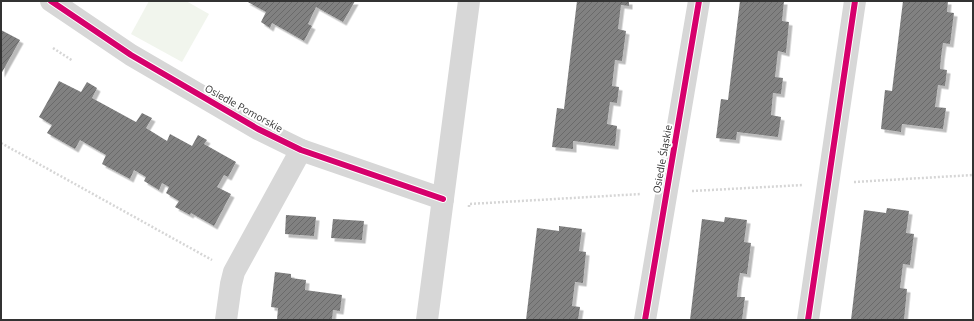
<svg xmlns="http://www.w3.org/2000/svg" width="974" height="321" font-family="'Open Sans',sans-serif">
  <defs>
    <pattern id="building-hatch" width="6" height="6" patternUnits="userSpaceOnUse"><rect width="6" height="6" fill="#818181"/><path d="M-1 1l2-2M0 6l6-6M5 7l2-2" fill="none" stroke="#6a6a6a"/></pattern>
    <filter id="shadow"><feDropShadow dx="3.5" dy="3.5" stdDeviation="0" flood-color="#0004"/></filter>
  </defs>
  <rect width="100%" height="100%" fill="#fff"/>
  <path fill="#f1f5ed" d="M 149,1 L 186,1 L 209,14 L 182,62 L 131,34 Z"/>
  <g fill="url(#building-hatch)" filter="url(#shadow)">
    <path d="M 246,1 L 355,1 L 343,22 L 316,7 L 308,24 L 312,26 L 304,41 L 272,23 L 270,28 L 261,22 L 266,12 Z"/>
    <path d="M 577,1 L 629,1 L 629,6 L 621,5 L 618,29 L 626,31 L 622,61 L 615,60 L 612,86 L 619,87 L 617,103 L 610,102 L 607,124 L 617,126 L 615,146 L 573,141 L 573,149 L 552,147 L 557,108 L 564,109 Z"/>
    <path d="M 740,1 L 784,1 L 782,21 L 789,22 L 786,53 L 778,51 L 775,77 L 783,78 L 781,94 L 773,93 L 771,115 L 781,117 L 778,137 L 737,132 L 736,140 L 716,138 L 721,99 L 728,100 Z"/>
    <path d="M 903,1 L 948,1 L 947,12 L 954,13 L 950,44 L 943,43 L 941,57 L 940,69 L 947,70 L 945,86 L 938,85 L 935,107 L 946,108 L 943,129 L 902,124 L 901,132 L 881,129 L 885,90 L 892,91 Z"/>
    <path d="M 1,30 L 20,40 L 1,74 Z"/>
    <path d="M 59,81 L 81,92 L 87,82 L 97,88 L 92,98 L 136,122 L 142,113 L 152,118 L 146,128 L 167,141 L 170,134 L 192,146 L 198,135 L 207,140 L 204,144 L 236,162 L 228,177 L 224,175 L 217,187 L 231,194 L 214,226 L 191,213 L 190,215 L 175,207 L 179,201 L 166,193 L 169,187 L 162,183 L 159,190 L 144,181 L 146,177 L 134,170 L 130,179 L 102,164 L 106,155 L 80,140 L 75,149 L 47,133 L 52,125 L 39,117 Z"/>
    <path d="M 887,208 L 909,211 L 906,233 L 914,234 L 910,265 L 903,264 L 900,288 L 907,289 L 904,320 L 896,319 L 896,320 L 851,320 L 864,210 L 886,213 Z"/>
    <path d="M 286,215 L 316,217 L 314,236 L 285,234 Z"/>
    <path d="M 725,217 L 747,220 L 744,242 L 751,243 L 747,274 L 740,273 L 738,285 L 737,297 L 745,297 L 742,320 L 690,320 L 702,219 L 724,222 Z"/>
    <path d="M 333,219 L 364,221 L 362,240 L 331,238 Z"/>
    <path d="M 559,226 L 582,229 L 579,251 L 586,252 L 583,283 L 575,282 L 572,306 L 580,307 L 578,320 L 526,320 L 537,228 L 559,231 Z"/>
    <path d="M 275,272 L 291,274 L 291,278 L 306,280 L 305,290 L 342,295 L 340,311 L 333,310 L 332,320 L 277,320 L 278,308 L 271,307 Z"/>
  </g>
  <g fill="none" stroke-linecap="round" stroke-linejoin="round">
    <g stroke="#d6d6d6" stroke-width="2.5" stroke-dasharray="2 2" stroke-linecap="butt">
      <path d="M 53,48 L 73,61"/>
      <path d="M 1,143 L 212,260"/>
      <path d="M 854,182 L 973,175"/>
      <path d="M 692,191 L 803,185"/>
      <path d="M 469,207 L 469,204 L 641,194"/>
    </g>
    <g stroke="#d7d7d7" stroke-width="22">
      <path d="M 51,1 L 131,55 L 258,129 L 301,150 L 443,199"/>
      <path d="M 226,320 L 231,284 L 234,272 L 301,150"/>
      <path d="M 427,320 L 469,1"/>
      <path d="M 645,320 L 699,1"/>
      <path d="M 808,320 L 855,1"/>
    </g>
    <defs>
      <g id="cycleway">
        <path d="M 51,1 L 131,55 L 258,129 L 301,150 L 443,199"/>
        <path d="M 645,320 L 699,1"/>
        <path d="M 808,320 L 855,1"/>
      </g>
    </defs>
    <use href="#cycleway" stroke="#fff" stroke-width="8"/>
    <use href="#cycleway" stroke="#d6006c" stroke-width="6"/>
  </g>
  <g text-anchor="middle" dominant-baseline="central" stroke-width="4" stroke-linejoin="round" paint-order="stroke">
    <g font-size="10" fill="#333" stroke="#fff">
      <text transform="translate(244 108) rotate(29)">Osiedle Pomorskie</text>
      <text transform="translate(662 159) rotate(-80)">Osiedle Śląskie</text>
    </g>
  </g>
  <rect width="974" height="321" fill="none" stroke="#333333" stroke-width="4"/>
</svg>
